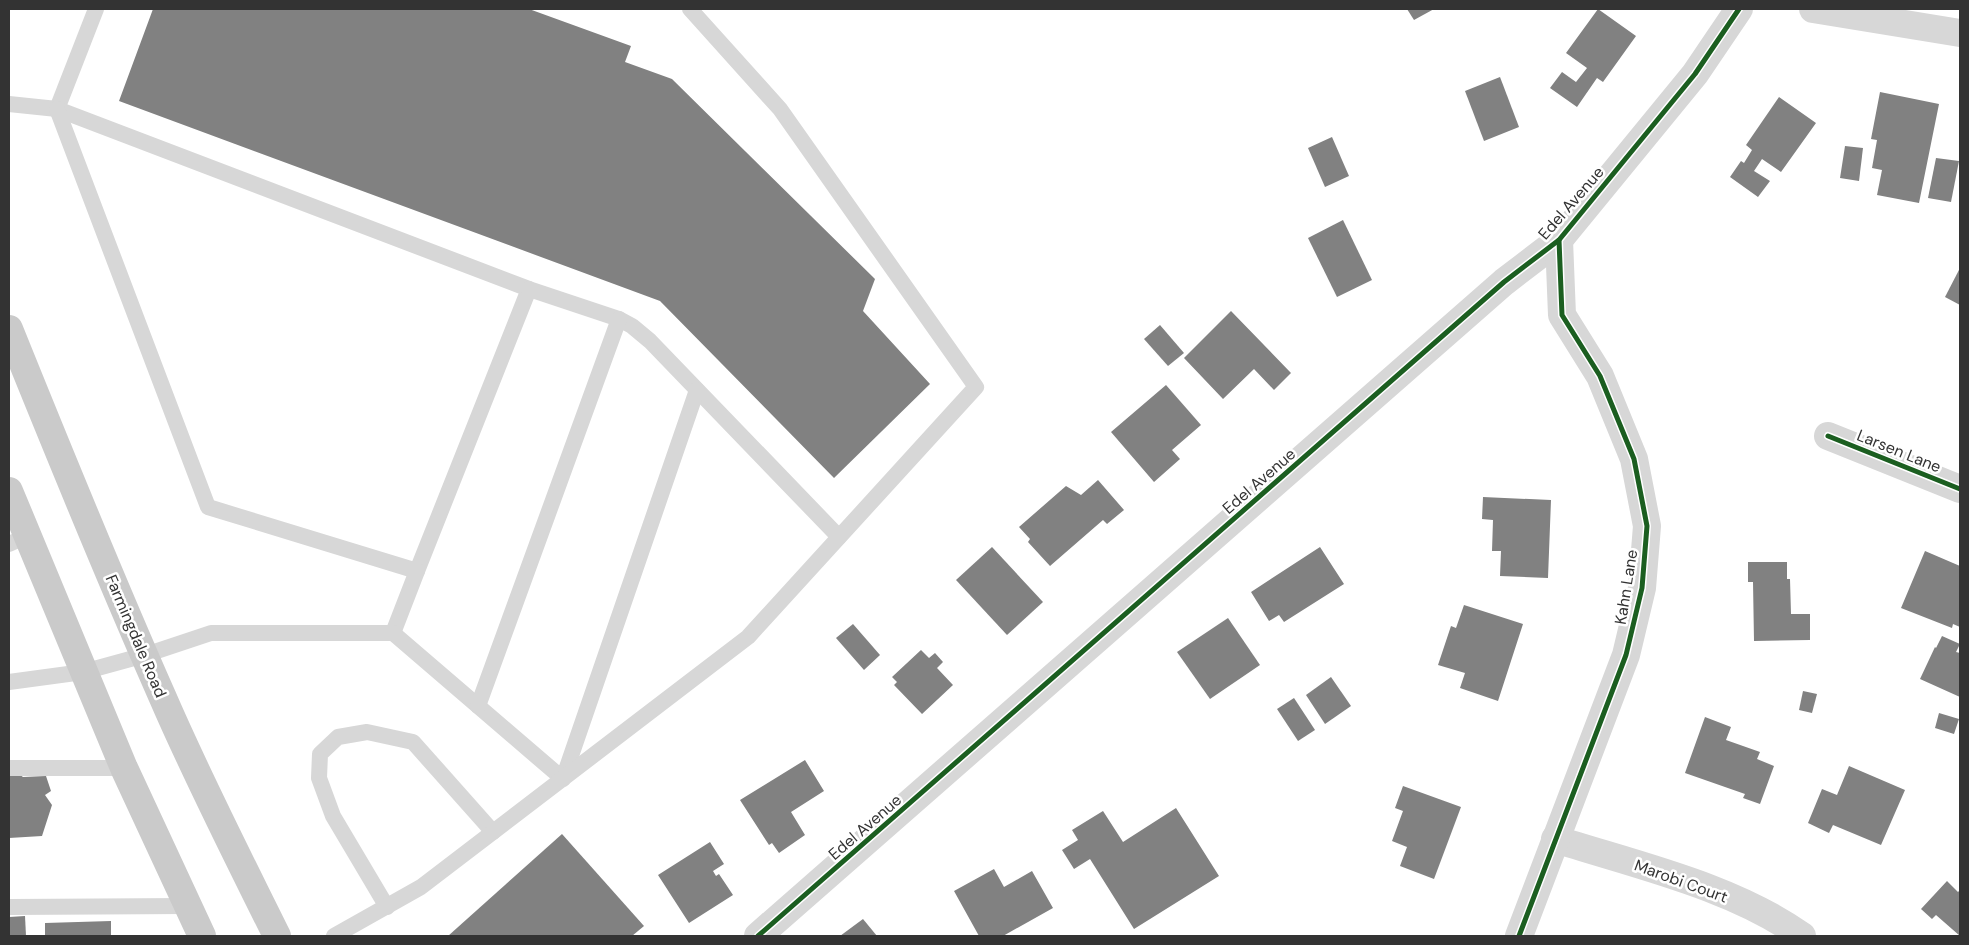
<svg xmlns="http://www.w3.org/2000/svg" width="1969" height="945" font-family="'DM Sans',sans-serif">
  <rect width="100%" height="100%" fill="#fff"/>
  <g fill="#818181">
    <path d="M 153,9 L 529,9 L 631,46 L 625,62 L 672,79 L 875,279 L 863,311 L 930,384 L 834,478 L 660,301 L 119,101 Z"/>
    <path d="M 1407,9 L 1434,9 L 1414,20 Z"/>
    <path d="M 1598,9 L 1636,36 L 1603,82 L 1597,78 L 1577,107 L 1550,88 L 1562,72 L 1576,82 L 1587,68 L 1566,53 Z"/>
    <path d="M 1500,77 L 1519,127 L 1484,141 L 1465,91 Z"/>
    <path d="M 1880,92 L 1939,104 L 1919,203 L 1877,195 L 1882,170 L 1872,168 L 1877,140 L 1871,139 Z"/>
    <path d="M 1779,97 L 1816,123 L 1781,172 L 1762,159 L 1754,171 L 1770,181 L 1758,197 L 1730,177 L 1741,161 L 1744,163 L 1752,150 L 1746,145 Z"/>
    <path d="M 1332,137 L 1349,176 L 1325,187 L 1308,148 Z"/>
    <path d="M 1845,146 L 1863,148 L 1859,181 L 1840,178 Z"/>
    <path d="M 1936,158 L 1959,161 L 1951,202 L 1928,198 Z"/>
    <path d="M 1343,220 L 1372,280 L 1337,297 L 1308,238 Z"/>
    <path d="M 1960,268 L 1960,305 L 1945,297 Z"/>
    <path d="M 1231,311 L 1291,373 L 1274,390 L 1254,369 L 1223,399 L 1184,358 Z"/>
    <path d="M 1160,325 L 1184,353 L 1168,366 L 1144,339 Z"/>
    <path d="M 1166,385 L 1201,425 L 1172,450 L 1180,459 L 1154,482 L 1111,432 Z"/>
    <path d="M 1098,480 L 1124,510 L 1107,524 L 1103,520 L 1050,566 L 1028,542 L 1030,539 L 1019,527 L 1066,486 L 1081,495 Z"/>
    <path d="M 1483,497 L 1551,500 L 1548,578 L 1500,576 L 1501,551 L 1492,551 L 1493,520 L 1482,519 Z"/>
    <path d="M 992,547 L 1043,602 L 1007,635 L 956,580 Z"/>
    <path d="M 1320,547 L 1344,584 L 1284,622 L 1279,615 L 1269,621 L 1251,592 Z"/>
    <path d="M 1925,551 L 1960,566 L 1960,627 L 1953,624 L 1952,628 L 1901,608 Z"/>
    <path d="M 1748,562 L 1787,562 L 1787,579 L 1790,579 L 1791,614 L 1810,614 L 1810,640 L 1754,641 L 1753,582 L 1748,582 Z"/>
    <path d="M 1464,605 L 1523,624 L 1498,701 L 1460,688 L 1465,673 L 1438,665 L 1451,626 L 1456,628 Z"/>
    <path d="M 1228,618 L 1260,665 L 1210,699 L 1177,652 Z"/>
    <path d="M 853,624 L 880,655 L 864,670 L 836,638 Z"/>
    <path d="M 1942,636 L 1960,644 L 1956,652 L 1960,653 L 1960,697 L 1920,679 L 1935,647 L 1936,648 Z"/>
    <path d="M 921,650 L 929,658 L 935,653 L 943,662 L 937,668 L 953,685 L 922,714 L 894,685 L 897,682 L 892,677 Z"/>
    <path d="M 1331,677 L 1351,706 L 1325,724 L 1306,695 Z"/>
    <path d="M 1803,691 L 1817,694 L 1812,713 L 1799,710 Z"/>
    <path d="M 1294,698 L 1315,730 L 1298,741 L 1277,709 Z"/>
    <path d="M 1939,713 L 1959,719 L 1954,734 L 1935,728 Z"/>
    <path d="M 1705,717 L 1731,727 L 1726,740 L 1760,752 L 1757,759 L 1774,766 L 1760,804 L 1743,798 L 1745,794 L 1685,773 Z"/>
    <path d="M 805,760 L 824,791 L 791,812 L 805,835 L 779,853 L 772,843 L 769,845 L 740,800 Z"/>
    <path d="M 1849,766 L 1905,790 L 1881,845 L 1833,825 L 1829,833 L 1808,823 L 1822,789 L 1837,795 Z"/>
    <path d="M 9,772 L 16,772 L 23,777 L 46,776 L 51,791 L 45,795 L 52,805 L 42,836 L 9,838 Z"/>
    <path d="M 1403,786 L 1461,807 L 1434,879 L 1400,866 L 1407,847 L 1392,841 L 1403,811 L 1395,808 Z"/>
    <path d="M 1176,808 L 1219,876 L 1134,929 L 1090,859 L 1074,869 L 1062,850 L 1078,840 L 1072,830 L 1103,811 L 1123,842 Z"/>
    <path d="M 562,834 L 644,926 L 632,936 L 448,936 Z"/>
    <path d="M 710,842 L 724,864 L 713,871 L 716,876 L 719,874 L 733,895 L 689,923 L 658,875 Z"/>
    <path d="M 994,869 L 1004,887 L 1032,871 L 1053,908 L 1003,936 L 979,936 L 954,891 Z"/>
    <path d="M 1947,881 L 1958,892 L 1960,890 L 1960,936 L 1936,915 L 1932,919 L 1921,909 Z"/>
    <path d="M 25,916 L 26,936 L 9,936 L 9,917 Z"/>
    <path d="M 863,919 L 877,936 L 840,936 Z"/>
    <path d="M 111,921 L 111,936 L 45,936 L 45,923 Z"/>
  </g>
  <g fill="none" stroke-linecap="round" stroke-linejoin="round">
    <g stroke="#d7d7d7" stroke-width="16">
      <path d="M 9,104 L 57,109 L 96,9"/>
      <path d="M 57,109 L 529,289 L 417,571"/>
      <path d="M 57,109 L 208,507 L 417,571 L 393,633"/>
      <path d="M 529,289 L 619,319 L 632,326 L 650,341 L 839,537"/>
      <path d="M 9,544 L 27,536"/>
      <path d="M 9,682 L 83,672 L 145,655 L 211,633 L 393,633 L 563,779 L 697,390"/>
      <path d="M 478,706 L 619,319"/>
      <path d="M 9,768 L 124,768"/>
      <path d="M 9,907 L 187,906"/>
      <path d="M 387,907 L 333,816 L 319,778 L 320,754 L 338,737 L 367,732 L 413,742 L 493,832"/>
      <path d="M 334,936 L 421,887 L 748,637 L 976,387 L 780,109 L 690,9"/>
    </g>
    <g stroke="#d7d7d7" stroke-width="28">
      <path d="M 1813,9 L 1960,33"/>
      <path d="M 1828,436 L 1960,489"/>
      <path d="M 1555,839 C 1636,865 1732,886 1802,936"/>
      <path d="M 758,936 L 1504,282 L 1559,240 L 1695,74 L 1739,9"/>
      <path d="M 1519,936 L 1626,655 L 1642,588 L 1647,526 L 1634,459 L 1600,376 L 1562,315 L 1559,240"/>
    </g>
    <g stroke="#cacaca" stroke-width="28">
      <path d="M 9,329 C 59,453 109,576 163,698 C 198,779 238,857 277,936"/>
      <path d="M 9,491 L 124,768 L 202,936"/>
    </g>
    <defs>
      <g id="cycleway">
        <path d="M 1828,436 L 1960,489"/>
        <path d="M 758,936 L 1504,282 L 1559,240 L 1695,74 L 1739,9"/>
        <path d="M 1519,936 L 1626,655 L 1642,588 L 1647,526 L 1634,459 L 1600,376 L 1562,315 L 1559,240"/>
      </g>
    </defs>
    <use href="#cycleway" stroke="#fff" stroke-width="8"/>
    <use href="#cycleway" stroke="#1b5e20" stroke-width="5"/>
  </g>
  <g text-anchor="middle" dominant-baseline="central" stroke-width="5" stroke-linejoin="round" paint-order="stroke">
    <g font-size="16" fill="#333" stroke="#fff">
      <text transform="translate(1571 203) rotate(-49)">Edel Avenue</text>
      <text transform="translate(1899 451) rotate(22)">Larsen Lane</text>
      <text transform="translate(1259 481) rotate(-41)">Edel Avenue</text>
      <text transform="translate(1626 587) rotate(-81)">Kahn Lane</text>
      <text transform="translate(136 636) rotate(67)">Farmingdale Road</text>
      <text transform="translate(865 827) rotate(-41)">Edel Avenue</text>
      <text transform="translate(1681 881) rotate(20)">Marobi Court</text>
    </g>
  </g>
  <rect width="1969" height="945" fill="none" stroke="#333333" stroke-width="20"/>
</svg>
